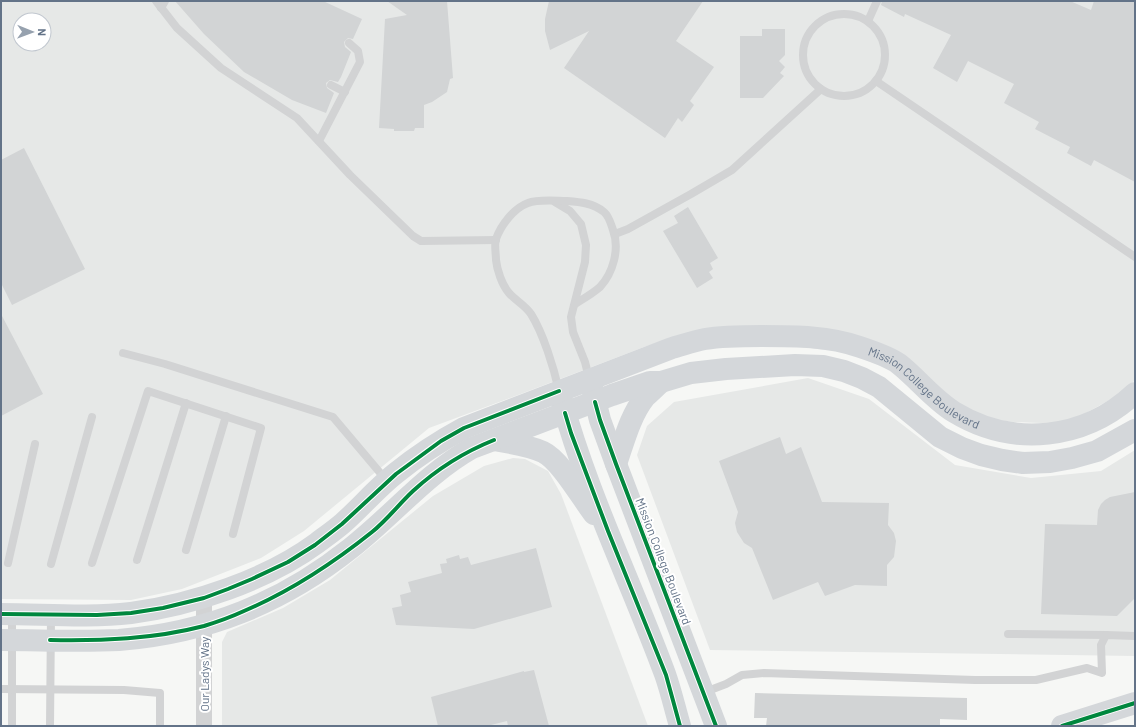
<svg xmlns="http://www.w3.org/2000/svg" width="1136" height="727" font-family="Barlow,sans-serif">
  <rect width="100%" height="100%" fill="#f6f7f5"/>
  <g fill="#e6e8e7" fill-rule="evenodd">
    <path d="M 1,1 L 1135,1 L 1135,380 L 1124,392 L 1066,424 L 1014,422 L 989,419 L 957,404 L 901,358 L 684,334 L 644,347 L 518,395 L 429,428 L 304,531 L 261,558 L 182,589 L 131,600 L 1,599 ZM 20,20 L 44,20 L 44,44 L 20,44 Z"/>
    <path d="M 808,378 L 869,399 L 955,465 L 1031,478 L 1101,471 L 1135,450 L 1135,656 L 710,650 L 637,455 L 647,426 L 674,402 Z"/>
    <path d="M 513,458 L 525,459 L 548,471 L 561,494 L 648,726 L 222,726 L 222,642 L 227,632 L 283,608 L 330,580 L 433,496 L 484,466 Z"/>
  </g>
  <g fill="#d2d4d5">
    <path d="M 175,1 L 323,1 L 362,19 L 353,39 L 348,38 L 344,42 L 345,47 L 351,52 L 341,77 L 338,82 L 330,80 L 326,83 L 327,88 L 334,93 L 326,113 L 292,100 L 244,72 L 204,34 Z"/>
    <path d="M 387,1 L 447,1 L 453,78 L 450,79 L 447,92 L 432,102 L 424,105 L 424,128 L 415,128 L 414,131 L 394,131 L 394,129 L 379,128 L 385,19 L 407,15 Z"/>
    <path d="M 549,1 L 703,1 L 676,41 L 714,67 L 690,101 L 694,105 L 682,122 L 678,118 L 665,138 L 564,68 L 589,31 L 550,50 L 545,31 L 545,19 Z"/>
    <path d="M 882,1 L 1070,1 L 1091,10 L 1094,1 L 1135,1 L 1135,182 L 1094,160 L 1091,166 L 1067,153 L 1070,147 L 1035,129 L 1039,122 L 1004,103 L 1014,84 L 968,61 L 957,82 L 933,68 L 951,35 L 905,14 L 904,17 L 881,5 Z"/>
    <path d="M 762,29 L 785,29 L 785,55 L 779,61 L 785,67 L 780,73 L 784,76 L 763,98 L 740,98 L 740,36 L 762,36 Z"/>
    <path d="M 24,148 L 85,269 L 12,305 L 1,283 L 1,160 Z"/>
    <path d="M 688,207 L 718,258 L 710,263 L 713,269 L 709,272 L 713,278 L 697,288 L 663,231 L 678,223 L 674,216 Z"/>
    <path d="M 1,314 L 43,394 L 1,416 Z"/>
    <path d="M 780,437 L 786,454 L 801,447 L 822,502 L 889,503 L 888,525 L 894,533 L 896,541 L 894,557 L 887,565 L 887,586 L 855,585 L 825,596 L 818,582 L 773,600 L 752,548 L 744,543 L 737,532 L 735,523 L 738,512 L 719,461 Z"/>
    <path d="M 1135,492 L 1135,598 L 1117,616 L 1041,614 L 1045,524 L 1097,525 L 1098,510 L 1101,504 L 1105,500 L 1110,497 Z"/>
    <path d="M 536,548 L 552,607 L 474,629 L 396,625 L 392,608 L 402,606 L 400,595 L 411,592 L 408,582 L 442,573 L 440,564 L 447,563 L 446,559 L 459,555 L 460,559 L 468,557 L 471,565 Z"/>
    <path d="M 534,670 L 549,726 L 508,726 L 507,721 L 487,726 L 438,726 L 431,697 L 524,671 L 524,672 Z"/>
    <path d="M 755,693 L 967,698 L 967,720 L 940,719 L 940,726 L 766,726 L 767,718 L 754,718 Z"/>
  </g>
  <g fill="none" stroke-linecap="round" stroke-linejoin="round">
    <g stroke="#d2d3d4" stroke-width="8">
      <path d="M 156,1 L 177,28 L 221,68 L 297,118 L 350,175 L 413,236 L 421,241 L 496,240"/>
      <path d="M 161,8 L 165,1"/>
      <circle cx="844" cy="55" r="41"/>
      <path d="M 868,21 L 877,1"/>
      <path d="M 876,81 L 1135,257"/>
      <path d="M 331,85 L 345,92"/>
      <path d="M 319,141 L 360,62 L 358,51 L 349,43"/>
      <path d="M 555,202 L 570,211 L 581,224 L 586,245 L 585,262 L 571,317 L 573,332 L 585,362 L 589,378"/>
      <path d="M 615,234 L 628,229 L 691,194 L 732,170 L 821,89"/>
      <path d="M 123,353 L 165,364 L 333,417 L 387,481"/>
      <path d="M 559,391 C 554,368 543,333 531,314 C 525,305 516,301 509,293 C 502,285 497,270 496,260 C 496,254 494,244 496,239 C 501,225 514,208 528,203 C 538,199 556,201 567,201 C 580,202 593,203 604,212 C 609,216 611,224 613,230 C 620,249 613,273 600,287 C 592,294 583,299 575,304"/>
      <path d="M 186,550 L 226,416"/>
      <path d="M 137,560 L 186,403"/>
      <path d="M 8,563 L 35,444"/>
      <path d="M 92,563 L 148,391 L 261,428 L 233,534"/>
      <path d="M 51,564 L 92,417"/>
      <path d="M 12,615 L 12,726"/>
      <path d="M 1008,634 L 1106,635"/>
      <path d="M 1,689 L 124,690 L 160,693 L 160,726"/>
      <path d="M 705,692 L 726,684 L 742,675 L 764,673 L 975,680 L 1036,680 L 1087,668 L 1102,673 L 1101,645 L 1106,635 L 1135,636"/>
      <path d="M 50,726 L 51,617"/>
    </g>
    <path stroke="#d2d3d4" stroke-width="16" d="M 204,598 L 204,726"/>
    <g stroke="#d4d7da" stroke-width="22">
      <path d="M 592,388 L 600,420 L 616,464 L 716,726"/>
      <path d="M 561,398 C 587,493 631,582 665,674 C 671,691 675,709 680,726"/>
      <path d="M 494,440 C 510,443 528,445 543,452 C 560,460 581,497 594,514"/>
      <path d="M 616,464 C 624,441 630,416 645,397 C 650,392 656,387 661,382"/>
      <path id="s1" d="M 1,614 C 44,614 88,618 131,613 C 192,605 267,580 317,543 C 325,537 335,530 343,523 C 361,507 377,488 396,473 C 417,456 440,441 464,428 L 672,348 C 683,345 694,341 705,339 C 723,336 743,336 762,336 C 795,336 829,336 860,347 C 872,351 890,357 899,364 C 918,379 933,399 954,412 C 1013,448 1085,440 1135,393"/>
      <path d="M 1,640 C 40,640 80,642 119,640 C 207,633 282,603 351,548 C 393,515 426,474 472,448 L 612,395 L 650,382 L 661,382 L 691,373 L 726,369 L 795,365 L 823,366 L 844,371 L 862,378 L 879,387 L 940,437 L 962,448 L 981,455 L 1002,460 L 1023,463 L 1050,462 L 1072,458 L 1097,451 L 1135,430"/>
    </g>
    <path stroke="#d4d7da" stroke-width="22" d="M 1062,726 L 1135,703"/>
    <defs>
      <g id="cycleway">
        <path d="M 595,402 L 600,420 L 616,464 L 716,726"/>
        <path d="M 565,413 L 571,433 L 608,531 L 666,675 L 680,726"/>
        <path d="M 1,614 L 97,615 L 131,613 L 163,608 L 204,598 L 228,589 L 252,579 L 288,562 L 315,545 L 342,524 L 396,474 L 441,441 L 464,428 L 559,391"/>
        <path d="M 50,640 C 102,641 154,639 204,626 C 217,622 231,617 244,611 C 291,591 332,564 372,532 C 387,520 399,504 413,491 C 437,469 464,452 494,440"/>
        <path d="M 1062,726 L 1135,703"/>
      </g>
    </defs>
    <use href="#cycleway" stroke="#fff" stroke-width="6"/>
    <use href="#cycleway" stroke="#00873e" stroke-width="4"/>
  </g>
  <g text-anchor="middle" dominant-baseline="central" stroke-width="4" stroke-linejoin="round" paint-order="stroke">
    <g font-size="12" fill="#637388" stroke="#fff">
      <text stroke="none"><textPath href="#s1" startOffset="1008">Mission College Boulevard</textPath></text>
      <text transform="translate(664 561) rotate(69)">Mission College Boulevard</text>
      <text transform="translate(204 674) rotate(-90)">Our Ladys Way</text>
    </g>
  </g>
  <rect width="1136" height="727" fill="none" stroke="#637388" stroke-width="4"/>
  <g transform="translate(32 32) rotate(91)"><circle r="19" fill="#ffffff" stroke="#c1c7cf"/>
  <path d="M0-3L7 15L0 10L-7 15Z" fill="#96a1ae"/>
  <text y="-6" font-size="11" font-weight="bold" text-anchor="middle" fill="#637388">N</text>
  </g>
</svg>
